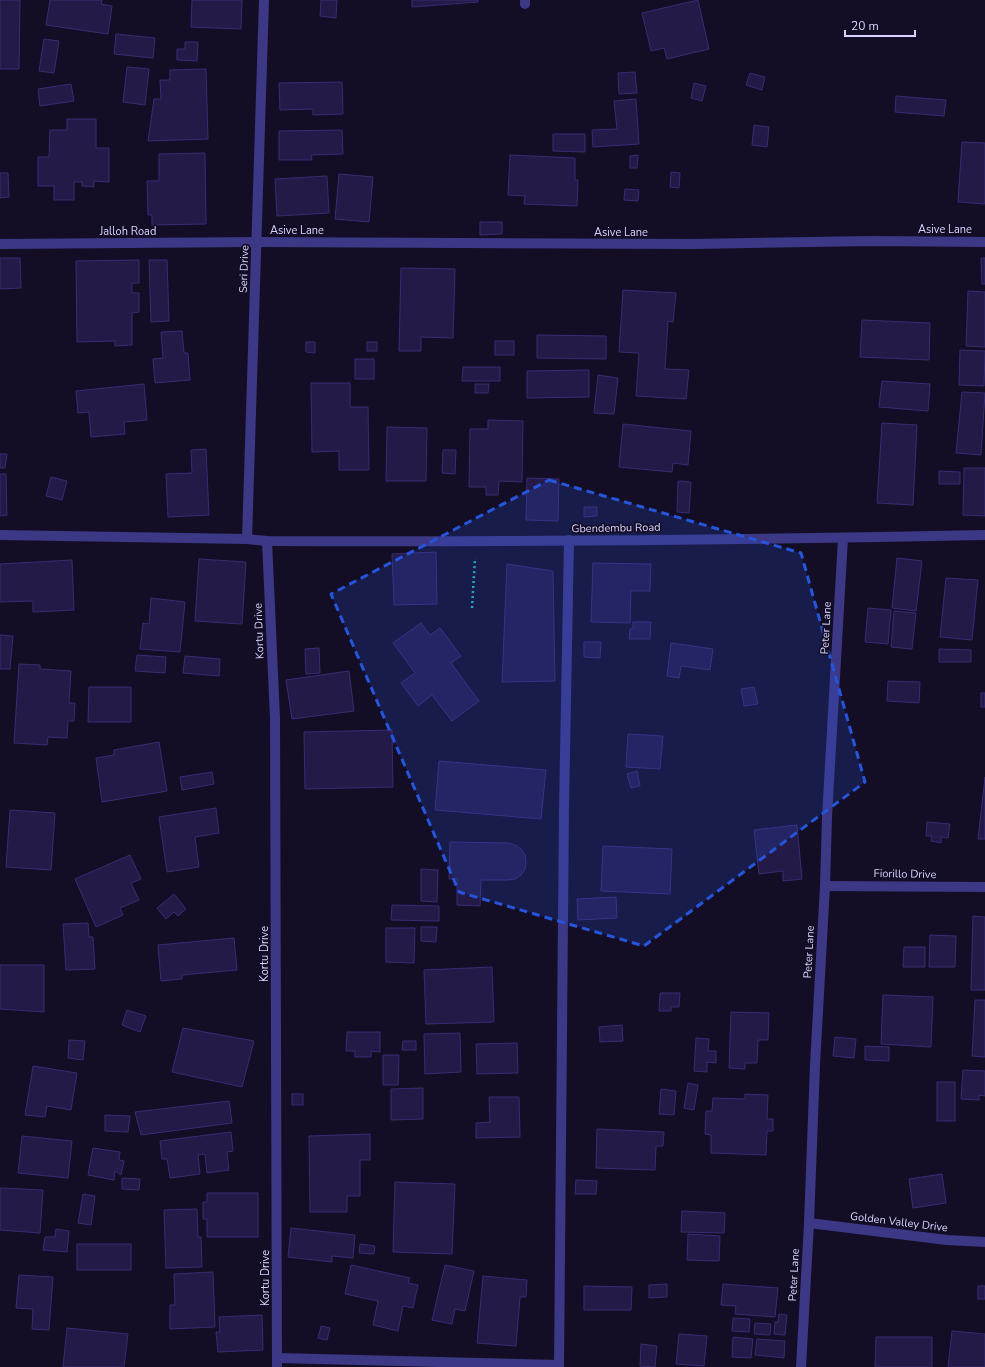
<svg xmlns="http://www.w3.org/2000/svg" width="985" height="1367" font-family="'Nunito Sans',sans-serif">
  <rect width="100%" height="100%" fill="#130e26"/>
  <g fill="#231a47" stroke="#3a2b74">
    <path d="M 0,0 L 20,0 L 19,69 L 0,69 Z"/>
    <path d="M 50,0 L 102,0 L 101,4 L 112,6 L 108,34 L 46,25 Z"/>
    <path d="M 192,0 L 242,0 L 241,29 L 191,27 Z"/>
    <path d="M 321,0 L 337,0 L 336,18 L 320,16 Z"/>
    <path d="M 412,0 L 478,0 L 478,2 L 412,7 Z"/>
    <path d="M 698,0 L 709,49 L 667,59 L 664,48 L 651,51 L 642,13 Z"/>
    <path d="M 116,34 L 155,38 L 153,58 L 114,54 Z"/>
    <path d="M 44,39 L 59,41 L 54,73 L 39,71 Z"/>
    <path d="M 185,42 L 198,42 L 197,61 L 177,60 L 177,49 L 185,49 Z"/>
    <path d="M 127,67 L 149,69 L 145,105 L 123,102 Z"/>
    <path d="M 206,69 L 208,139 L 148,141 L 154,99 L 161,99 L 160,80 L 170,80 L 170,70 Z"/>
    <path d="M 635,72 L 637,93 L 619,94 L 618,73 Z"/>
    <path d="M 750,73 L 765,77 L 762,90 L 746,85 Z"/>
    <path d="M 342,82 L 343,114 L 313,115 L 313,109 L 280,110 L 279,83 Z"/>
    <path d="M 694,83 L 706,86 L 702,101 L 691,98 Z"/>
    <path d="M 71,84 L 74,101 L 40,106 L 38,89 Z"/>
    <path d="M 896,96 L 946,100 L 944,116 L 895,112 Z"/>
    <path d="M 636,99 L 639,144 L 593,147 L 592,130 L 617,129 L 614,101 Z"/>
    <path d="M 67,119 L 96,119 L 96,148 L 109,148 L 109,182 L 94,181 L 94,187 L 82,186 L 82,182 L 74,182 L 74,200 L 54,200 L 54,186 L 38,186 L 38,157 L 49,157 L 50,130 L 67,130 Z"/>
    <path d="M 754,125 L 769,127 L 767,147 L 752,145 Z"/>
    <path d="M 342,130 L 343,154 L 311,155 L 312,160 L 279,160 L 279,131 Z"/>
    <path d="M 553,134 L 585,134 L 585,152 L 553,151 Z"/>
    <path d="M 962,142 L 985,143 L 985,204 L 958,202 Z"/>
    <path d="M 205,153 L 206,224 L 152,225 L 152,215 L 148,215 L 147,181 L 159,181 L 159,154 Z"/>
    <path d="M 510,155 L 575,158 L 575,180 L 578,180 L 577,206 L 524,204 L 525,196 L 508,195 Z"/>
    <path d="M 638,155 L 637,168 L 630,168 L 630,156 Z"/>
    <path d="M 671,172 L 680,173 L 679,188 L 670,187 Z"/>
    <path d="M 0,173 L 8,173 L 9,197 L 0,198 Z"/>
    <path d="M 339,174 L 373,177 L 369,222 L 335,219 Z"/>
    <path d="M 327,176 L 329,213 L 277,216 L 275,179 Z"/>
    <path d="M 625,189 L 639,190 L 638,201 L 624,200 Z"/>
    <path d="M 480,222 L 502,222 L 502,234 L 480,235 Z"/>
    <path d="M 0,258 L 20,258 L 21,288 L 0,289 Z"/>
    <path d="M 981,258 L 985,258 L 985,284 L 982,284 Z"/>
    <path d="M 139,260 L 139,283 L 132,283 L 132,293 L 139,293 L 139,312 L 132,313 L 132,345 L 115,346 L 115,341 L 77,342 L 76,261 Z"/>
    <path d="M 149,260 L 167,260 L 169,321 L 151,322 Z"/>
    <path d="M 401,268 L 455,269 L 453,338 L 421,337 L 421,351 L 399,351 Z"/>
    <path d="M 623,290 L 676,293 L 673,322 L 668,321 L 665,369 L 689,370 L 686,399 L 636,396 L 639,353 L 619,352 Z"/>
    <path d="M 968,291 L 985,292 L 985,347 L 966,346 Z"/>
    <path d="M 862,320 L 930,323 L 929,360 L 860,357 Z"/>
    <path d="M 182,331 L 184,353 L 188,353 L 190,380 L 155,383 L 153,359 L 163,358 L 161,332 Z"/>
    <path d="M 537,335 L 606,336 L 606,359 L 537,358 Z"/>
    <rect x="495" y="341" width="19" height="14"/>
    <path d="M 306,342 L 315,342 L 315,353 L 306,352 Z"/>
    <rect x="367" y="342" width="10" height="9"/>
    <path d="M 960,350 L 985,351 L 984,386 L 959,385 Z"/>
    <rect x="355" y="359" width="19" height="20"/>
    <path d="M 463,367 L 500,367 L 500,381 L 462,381 Z"/>
    <path d="M 589,370 L 589,397 L 527,398 L 527,371 Z"/>
    <path d="M 598,375 L 618,378 L 614,414 L 594,413 Z"/>
    <path d="M 882,381 L 930,384 L 928,411 L 879,407 Z"/>
    <path d="M 311,383 L 350,383 L 350,407 L 368,407 L 369,470 L 339,470 L 339,451 L 312,452 Z"/>
    <path d="M 144,384 L 147,420 L 124,422 L 125,434 L 91,437 L 89,412 L 78,413 L 76,391 Z"/>
    <path d="M 475,384 L 489,384 L 488,393 L 475,393 Z"/>
    <path d="M 962,392 L 985,393 L 981,455 L 956,453 Z"/>
    <path d="M 488,420 L 523,421 L 522,482 L 499,481 L 498,495 L 486,495 L 486,487 L 469,487 L 470,429 L 488,429 Z"/>
    <path d="M 882,423 L 917,425 L 913,505 L 877,503 Z"/>
    <path d="M 623,424 L 691,431 L 688,465 L 673,463 L 672,472 L 619,467 Z"/>
    <path d="M 387,427 L 427,428 L 426,481 L 386,481 Z"/>
    <path d="M 206,449 L 209,515 L 168,517 L 166,474 L 192,473 L 191,450 Z"/>
    <path d="M 443,450 L 456,450 L 455,474 L 442,473 Z"/>
    <path d="M 0,454 L 7,454 L 5,468 L 0,468 Z"/>
    <path d="M 964,468 L 985,468 L 985,516 L 963,515 Z"/>
    <path d="M 939,471 L 960,472 L 960,484 L 939,484 Z"/>
    <path d="M 0,474 L 6,474 L 7,515 L 0,516 Z"/>
    <path d="M 51,477 L 67,481 L 62,500 L 46,496 Z"/>
    <path d="M 527,478 L 559,479 L 558,521 L 526,520 Z"/>
    <path d="M 678,481 L 691,482 L 689,513 L 677,512 Z"/>
    <path d="M 584,507 L 597,507 L 597,516 L 584,517 Z"/>
    <path d="M 436,552 L 437,604 L 394,605 L 392,554 Z"/>
    <path d="M 897,558 L 922,561 L 916,611 L 892,608 Z"/>
    <path d="M 199,559 L 246,562 L 242,624 L 195,621 Z"/>
    <path d="M 72,560 L 74,610 L 33,612 L 33,601 L 0,602 L 0,564 Z"/>
    <path d="M 593,563 L 651,564 L 650,591 L 631,591 L 630,623 L 591,622 Z"/>
    <path d="M 507,564 L 553,571 L 555,681 L 502,682 Z"/>
    <path d="M 946,578 L 978,580 L 972,640 L 940,637 Z"/>
    <path d="M 151,598 L 185,602 L 180,652 L 140,649 L 143,623 L 149,624 Z"/>
    <path d="M 868,608 L 891,610 L 888,644 L 865,642 Z"/>
    <path d="M 894,611 L 916,613 L 912,649 L 891,647 Z"/>
    <path d="M 633,622 L 651,622 L 650,639 L 629,639 L 630,629 L 633,629 Z"/>
    <path d="M 421,623 L 430,635 L 440,628 L 461,656 L 451,663 L 479,701 L 452,721 L 432,695 L 418,706 L 401,683 L 415,673 L 393,643 Z"/>
    <path d="M 0,635 L 13,636 L 10,669 L 0,669 Z"/>
    <path d="M 584,642 L 601,642 L 600,658 L 584,657 Z"/>
    <path d="M 671,643 L 713,649 L 710,670 L 681,666 L 679,678 L 667,676 Z"/>
    <path d="M 319,648 L 320,673 L 306,674 L 305,649 Z"/>
    <path d="M 939,649 L 971,650 L 971,662 L 939,662 Z"/>
    <path d="M 137,655 L 166,657 L 165,673 L 135,671 Z"/>
    <path d="M 185,656 L 220,659 L 219,676 L 183,673 Z"/>
    <path d="M 19,664 L 40,665 L 40,669 L 71,671 L 69,703 L 75,703 L 74,721 L 68,721 L 67,738 L 48,737 L 47,745 L 14,743 Z"/>
    <path d="M 349,671 L 354,711 L 292,719 L 286,680 Z"/>
    <path d="M 888,681 L 920,682 L 919,703 L 887,701 Z"/>
    <path d="M 89,687 L 131,687 L 131,722 L 88,722 Z"/>
    <path d="M 754,687 L 758,704 L 744,706 L 741,689 Z"/>
    <rect x="981" y="693" width="4" height="14"/>
    <path d="M 392,730 L 393,787 L 305,789 L 304,732 Z"/>
    <path d="M 628,734 L 663,736 L 660,769 L 626,767 Z"/>
    <path d="M 159,742 L 167,791 L 102,802 L 96,758 L 114,755 L 114,750 Z"/>
    <path d="M 439,761 L 546,770 L 541,819 L 435,810 Z"/>
    <path d="M 637,771 L 640,786 L 631,788 L 627,774 Z"/>
    <path d="M 212,772 L 214,784 L 182,790 L 180,777 Z"/>
    <path d="M 985,777 L 985,839 L 978,839 Z"/>
    <path d="M 216,808 L 219,833 L 195,837 L 199,867 L 167,872 L 159,817 Z"/>
    <path d="M 10,810 L 55,813 L 51,870 L 6,867 Z"/>
    <path d="M 927,822 L 950,824 L 948,838 L 941,837 L 941,843 L 931,841 L 932,836 L 926,836 Z"/>
    <path d="M 797,825 L 802,879 L 783,881 L 783,871 L 759,874 L 754,830 Z"/>
    <path d="M 450,842 L 508,843 L 515,845 L 521,849 L 525,855 L 526,862 L 525,869 L 521,875 L 515,879 L 508,880 L 481,880 L 480,906 L 457,905 L 457,879 L 449,879 Z"/>
    <path d="M 603,846 L 672,849 L 670,894 L 601,891 Z"/>
    <path d="M 130,855 L 141,879 L 131,883 L 139,900 L 120,908 L 123,915 L 96,927 L 75,879 Z"/>
    <path d="M 421,869 L 438,870 L 437,902 L 421,901 Z"/>
    <path d="M 174,894 L 186,909 L 178,916 L 174,912 L 166,919 L 157,908 Z"/>
    <path d="M 616,897 L 617,918 L 578,920 L 577,899 Z"/>
    <path d="M 392,905 L 439,906 L 439,921 L 391,920 Z"/>
    <path d="M 973,916 L 985,917 L 985,990 L 971,990 Z"/>
    <path d="M 88,923 L 89,937 L 93,937 L 95,969 L 66,970 L 63,924 Z"/>
    <path d="M 421,927 L 437,927 L 436,942 L 421,941 Z"/>
    <path d="M 386,928 L 415,928 L 414,963 L 386,962 Z"/>
    <path d="M 930,935 L 956,936 L 955,967 L 929,967 Z"/>
    <path d="M 234,938 L 237,970 L 182,975 L 182,979 L 161,981 L 158,945 Z"/>
    <path d="M 904,947 L 925,947 L 925,967 L 903,967 Z"/>
    <path d="M 0,965 L 44,965 L 44,1012 L 0,1009 Z"/>
    <path d="M 492,967 L 494,1022 L 426,1024 L 424,970 Z"/>
    <path d="M 660,993 L 680,993 L 679,1007 L 671,1007 L 671,1011 L 659,1011 Z"/>
    <path d="M 883,995 L 933,997 L 931,1047 L 881,1044 Z"/>
    <path d="M 975,1000 L 985,1000 L 985,1057 L 972,1056 Z"/>
    <path d="M 127,1010 L 146,1016 L 140,1032 L 122,1025 Z"/>
    <path d="M 731,1012 L 769,1013 L 768,1040 L 758,1040 L 757,1063 L 745,1063 L 745,1069 L 729,1068 Z"/>
    <path d="M 622,1025 L 623,1041 L 600,1042 L 599,1027 Z"/>
    <path d="M 183,1028 L 254,1041 L 242,1087 L 172,1072 Z"/>
    <path d="M 347,1032 L 380,1032 L 380,1052 L 371,1051 L 371,1057 L 355,1057 L 355,1051 L 346,1051 Z"/>
    <path d="M 460,1033 L 461,1072 L 425,1074 L 424,1034 Z"/>
    <path d="M 835,1037 L 856,1039 L 854,1058 L 833,1056 Z"/>
    <path d="M 696,1038 L 709,1039 L 708,1051 L 716,1051 L 716,1063 L 707,1062 L 707,1072 L 694,1071 Z"/>
    <path d="M 69,1040 L 85,1041 L 83,1060 L 68,1058 Z"/>
    <path d="M 403,1041 L 416,1041 L 416,1050 L 402,1050 Z"/>
    <path d="M 517,1043 L 518,1073 L 477,1074 L 476,1044 Z"/>
    <path d="M 865,1046 L 889,1047 L 889,1061 L 865,1060 Z"/>
    <path d="M 383,1055 L 399,1055 L 398,1085 L 383,1085 Z"/>
    <path d="M 33,1066 L 77,1073 L 71,1110 L 47,1106 L 45,1117 L 25,1115 Z"/>
    <path d="M 963,1070 L 985,1071 L 985,1096 L 979,1095 L 979,1100 L 961,1099 Z"/>
    <rect x="937" y="1082" width="18" height="39"/>
    <path d="M 688,1083 L 698,1085 L 694,1110 L 684,1108 Z"/>
    <path d="M 423,1088 L 423,1119 L 391,1120 L 391,1089 Z"/>
    <path d="M 661,1089 L 676,1091 L 674,1115 L 659,1114 Z"/>
    <rect x="292" y="1094" width="11" height="11"/>
    <path d="M 745,1094 L 768,1095 L 767,1119 L 773,1119 L 773,1131 L 767,1131 L 766,1155 L 711,1153 L 711,1135 L 705,1134 L 706,1111 L 712,1111 L 713,1098 L 745,1099 Z"/>
    <path d="M 489,1097 L 519,1097 L 520,1137 L 476,1138 L 476,1123 L 490,1122 Z"/>
    <path d="M 229,1101 L 232,1123 L 141,1135 L 135,1112 Z"/>
    <path d="M 105,1115 L 130,1116 L 128,1132 L 105,1131 Z"/>
    <path d="M 597,1129 L 664,1132 L 663,1146 L 656,1146 L 655,1170 L 596,1168 Z"/>
    <path d="M 231,1132 L 233,1151 L 227,1152 L 229,1170 L 207,1173 L 205,1154 L 198,1155 L 200,1174 L 170,1178 L 167,1159 L 162,1159 L 160,1141 Z"/>
    <path d="M 370,1134 L 370,1160 L 360,1160 L 360,1196 L 347,1196 L 347,1212 L 310,1212 L 309,1136 Z"/>
    <path d="M 22,1136 L 72,1141 L 68,1178 L 18,1173 Z"/>
    <path d="M 93,1148 L 120,1152 L 119,1160 L 124,1161 L 121,1175 L 115,1171 L 114,1180 L 88,1175 Z"/>
    <path d="M 942,1174 L 946,1203 L 913,1208 L 909,1179 Z"/>
    <path d="M 122,1178 L 140,1179 L 139,1190 L 122,1189 Z"/>
    <path d="M 576,1180 L 597,1181 L 596,1194 L 575,1194 Z"/>
    <path d="M 395,1182 L 455,1184 L 452,1254 L 393,1252 Z"/>
    <path d="M 0,1188 L 43,1190 L 40,1233 L 0,1230 Z"/>
    <path d="M 207,1193 L 258,1193 L 258,1237 L 207,1237 L 207,1219 L 203,1219 L 203,1202 L 207,1202 Z"/>
    <path d="M 83,1194 L 95,1196 L 91,1225 L 78,1223 Z"/>
    <path d="M 197,1209 L 198,1237 L 201,1237 L 202,1267 L 166,1268 L 164,1210 Z"/>
    <path d="M 682,1211 L 725,1213 L 724,1233 L 681,1232 Z"/>
    <path d="M 291,1228 L 355,1235 L 353,1258 L 332,1256 L 332,1262 L 288,1257 Z"/>
    <path d="M 56,1229 L 69,1231 L 67,1252 L 43,1250 L 45,1237 L 55,1237 Z"/>
    <path d="M 688,1234 L 720,1236 L 719,1261 L 687,1260 Z"/>
    <rect x="77" y="1244" width="54" height="26"/>
    <path d="M 360,1244 L 375,1246 L 374,1254 L 359,1253 Z"/>
    <path d="M 351,1265 L 410,1278 L 408,1283 L 418,1285 L 413,1308 L 403,1306 L 398,1331 L 373,1325 L 378,1301 L 345,1294 Z"/>
    <path d="M 445,1265 L 474,1271 L 465,1311 L 455,1309 L 452,1324 L 432,1320 Z"/>
    <path d="M 213,1272 L 215,1327 L 170,1329 L 170,1305 L 175,1305 L 174,1274 Z"/>
    <path d="M 19,1275 L 53,1277 L 49,1330 L 32,1329 L 33,1309 L 16,1308 Z"/>
    <path d="M 483,1276 L 527,1280 L 526,1297 L 520,1297 L 516,1346 L 477,1343 Z"/>
    <path d="M 667,1284 L 667,1297 L 649,1298 L 649,1285 Z"/>
    <path d="M 723,1284 L 778,1288 L 775,1317 L 735,1314 L 736,1306 L 721,1305 Z"/>
    <path d="M 584,1286 L 632,1287 L 631,1310 L 584,1310 Z"/>
    <rect x="978" y="1286" width="7" height="13"/>
    <path d="M 779,1314 L 787,1315 L 785,1335 L 774,1334 L 775,1322 L 778,1322 Z"/>
    <path d="M 262,1315 L 263,1350 L 218,1352 L 216,1332 L 220,1332 L 219,1317 Z"/>
    <path d="M 733,1318 L 750,1319 L 749,1332 L 732,1331 Z"/>
    <path d="M 755,1323 L 771,1324 L 770,1335 L 754,1334 Z"/>
    <path d="M 321,1326 L 330,1328 L 327,1340 L 318,1338 Z"/>
    <path d="M 67,1328 L 128,1334 L 124,1367 L 63,1367 Z"/>
    <path d="M 952,1331 L 985,1334 L 985,1367 L 948,1367 Z"/>
    <path d="M 679,1334 L 707,1336 L 704,1366 L 676,1364 Z"/>
    <path d="M 733,1337 L 753,1339 L 751,1358 L 732,1357 Z"/>
    <path d="M 876,1337 L 932,1337 L 932,1367 L 875,1367 Z"/>
    <path d="M 757,1339 L 785,1341 L 784,1358 L 755,1355 Z"/>
    <path d="M 641,1344 L 657,1346 L 655,1367 L 640,1366 Z"/>
  </g>
  <g fill="none" stroke-linecap="round" stroke-linejoin="round">
    <path stroke="#2cbab2" stroke-width="2.5" stroke-dasharray="2 3" stroke-linecap="butt" d="M 472,608 L 475,558"/>
    <g stroke="#3c3886" stroke-width="10">
      <path d="M 525,0 L 525,4"/>
      <path d="M 0,244 L 257,242 L 693,244 L 873,241 L 985,242"/>
      <path d="M 0,535 L 247,539 L 267,541 C 507,542 746,540 985,535"/>
      <path d="M 247,539 L 264,0"/>
      <path d="M 267,541 L 275,718 L 277,1367"/>
      <path d="M 825,886 L 985,887"/>
      <path d="M 809,1223 L 947,1240 L 985,1242"/>
      <path d="M 277,1358 L 559,1365"/>
      <path d="M 559,1367 L 564,808 L 569,540"/>
      <path d="M 801,1367 L 809,1223 L 815,1065 L 825,886 L 827,817 L 843,538"/>
    </g>
  </g>
  <path fill="#2655da" fill-opacity="0.2" stroke="#2655da" stroke-width="3" stroke-dasharray="8 5" stroke-linejoin="round" d="M 549,480 L 801,553 L 865,782 L 644,946 L 459,892 L 331,594 Z"/>
  <g text-anchor="middle" dominant-baseline="central" stroke-width="3.5" stroke-linejoin="round" paint-order="stroke">
    <g font-size="11" fill="#d8d3ff" stroke="#130e26">
      <text x="945" y="229">Asive Lane</text>
      <text x="297" y="230">Asive Lane</text>
      <text x="128" y="231">Jalloh Road</text>
      <text x="621" y="232">Asive Lane</text>
      <text transform="translate(244 269) rotate(-88)">Seri Drive</text>
      <text transform="translate(616 528) rotate(-1)">Gbendembu Road</text>
      <text transform="translate(826 628) rotate(-87)">Peter Lane</text>
      <text transform="translate(259 631) rotate(-92)">Kortu Drive</text>
      <text transform="translate(905 874) rotate(1)">Fiorillo Drive</text>
      <text transform="translate(809 952) rotate(-87)">Peter Lane</text>
      <text transform="translate(264 954) rotate(-90)">Kortu Drive</text>
      <text transform="translate(899 1222) rotate(7)">Golden Valley Drive</text>
      <text transform="translate(794 1275) rotate(-87)">Peter Lane</text>
      <text transform="translate(265 1278) rotate(-90)">Kortu Drive</text>
    </g>
  </g>
  <path d="M845 30v6h70v-6" fill="none" stroke="#d8d3ff" stroke-width="2"/>
  <text x="851" y="30" font-size="12" fill="#d8d3ff" stroke="#130e26" stroke-width="3" paint-order="stroke">20 m</text>
</svg>
